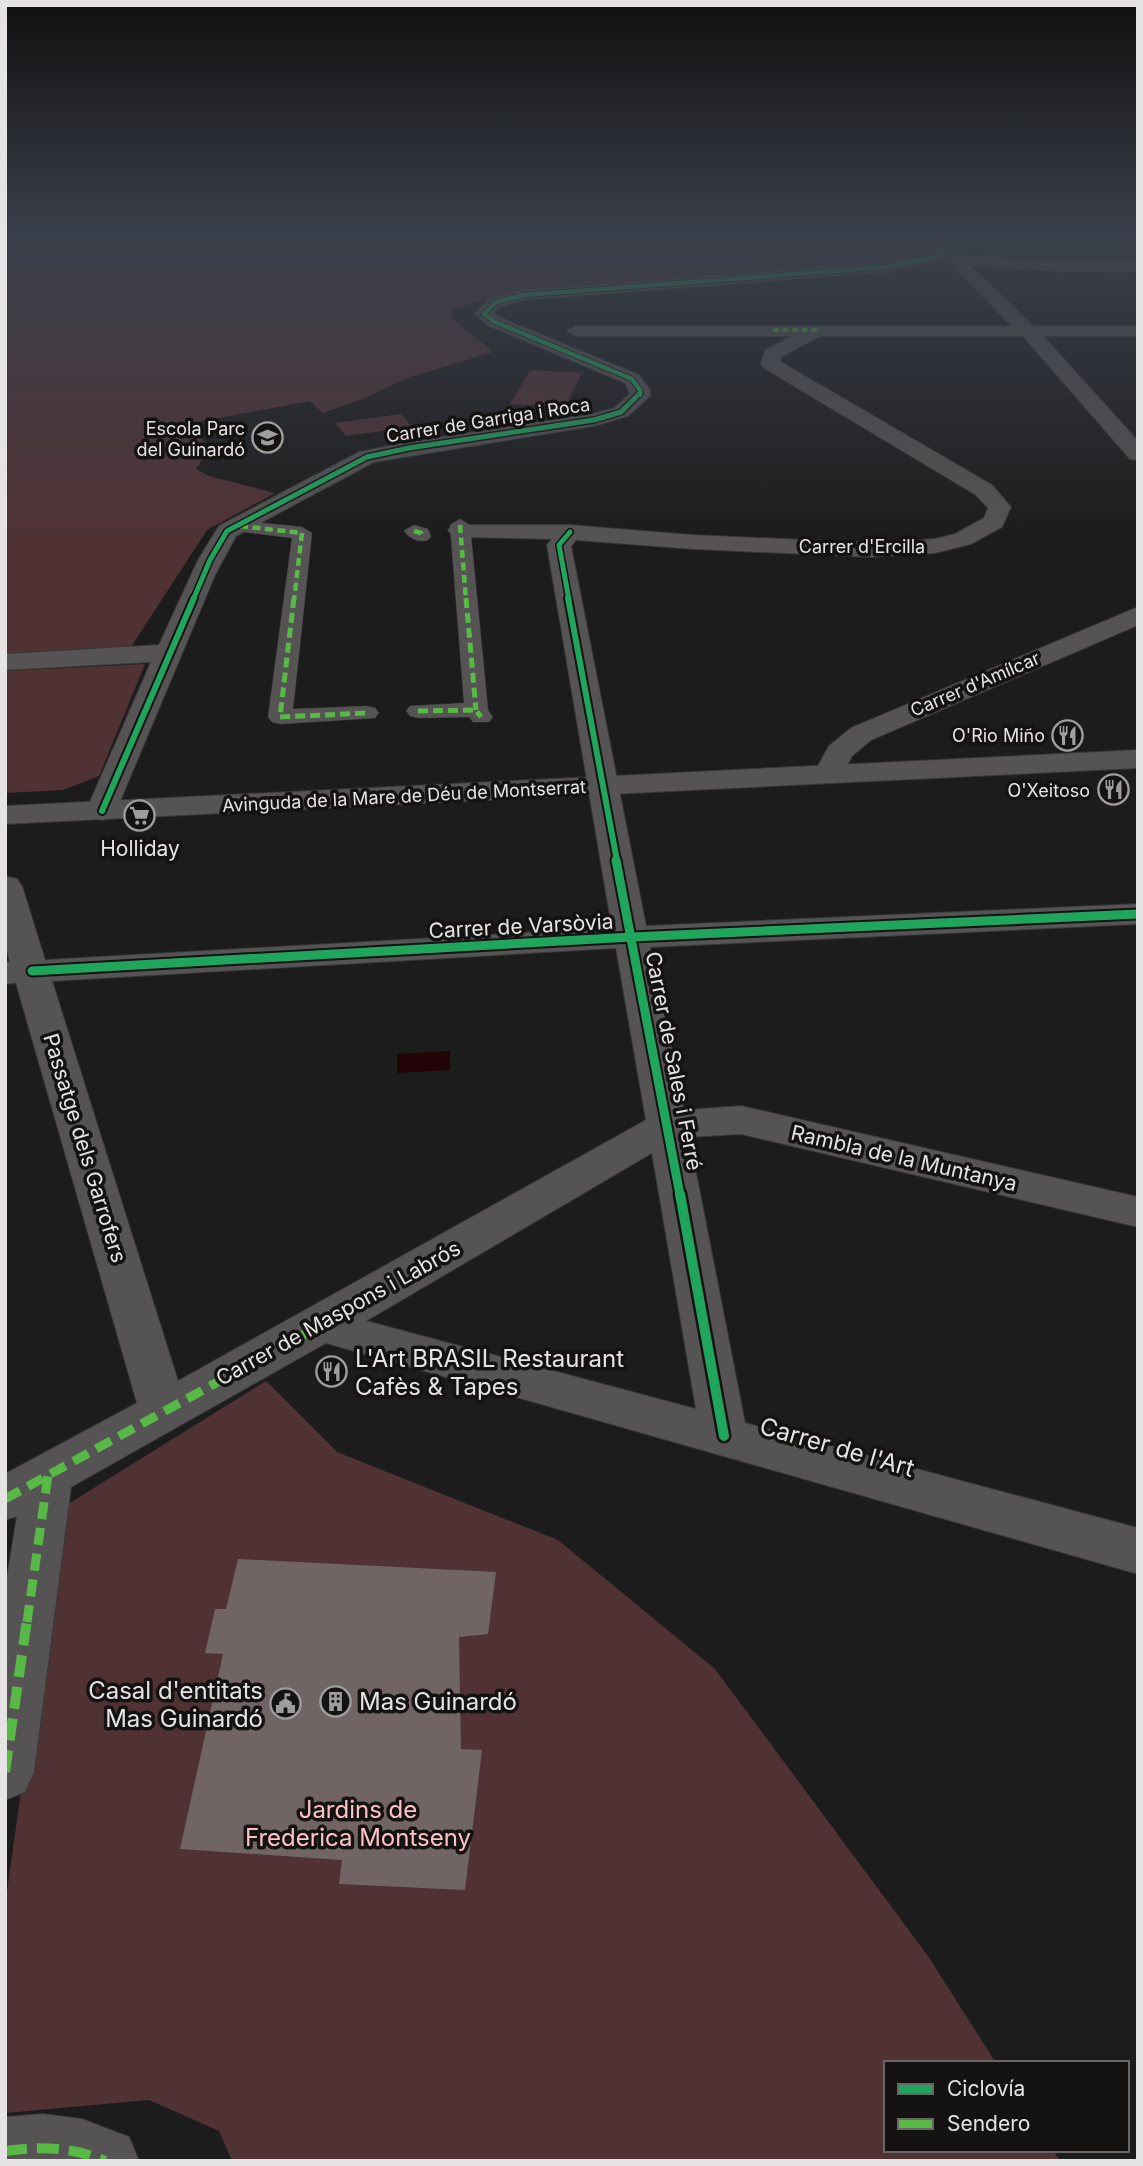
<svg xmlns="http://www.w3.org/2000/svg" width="1143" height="2166" font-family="Inter,sans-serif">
  <rect width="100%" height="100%" fill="#1d1c1c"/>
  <g fill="#503235">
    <path d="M 5,234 L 952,234 L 951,240 L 926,254 L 889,264 L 503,293 L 451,310 L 452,318 L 493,352 L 407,378 L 363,399 L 323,413 L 310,401 L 192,423 L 209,450 L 196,469 L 209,476 L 275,493 L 207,530 L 131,647 L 5,654 Z"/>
    <path d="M 530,370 L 582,373 L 565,407 L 510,404 Z"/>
    <path d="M 401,414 L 412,427 L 346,436 L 335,423 Z"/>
    <path d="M 145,664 L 99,776 L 63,790 L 5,793 L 5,671 Z"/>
    <path d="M 266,1381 L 337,1452 L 558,1540 L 715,1669 L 928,1956 L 996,2063 L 886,2063 L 886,2150 L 1053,2150 L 1060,2161 L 232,2161 L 219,2131 L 149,2100 L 5,2113 L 5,1906 L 60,1509 Z"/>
  </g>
  <path fill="#220307" d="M 450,1051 L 450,1070 L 397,1073 L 397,1054 Z"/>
  <path fill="#716465" d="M 238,1559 L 496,1572 L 488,1634 L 459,1637 L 461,1749 L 482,1750 L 465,1890 L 339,1884 L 342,1860 L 180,1849 L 223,1654 L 205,1653 L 215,1609 L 226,1609 Z"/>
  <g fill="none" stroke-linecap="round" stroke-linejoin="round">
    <defs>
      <g id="pedestrian">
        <path d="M 460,519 L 470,525 L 488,710 L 493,717 L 489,722 L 473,722 L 469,717 L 418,718 L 410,716 L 406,711 L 410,706 L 464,703 L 450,525 Z"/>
        <path d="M 236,520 L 302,527 L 312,533 L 293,709 L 367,706 L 375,708 L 379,713 L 375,718 L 280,724 L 272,722 L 268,717 L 292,538 L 229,530 L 226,526 L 229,522 Z"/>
        <path d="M 414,525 L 428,529 L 431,536 L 428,540 C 418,543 410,539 404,531 Z"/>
      </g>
      <g id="minor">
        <path d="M 955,234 L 973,234 L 950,254 L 1072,262 L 1138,261 L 1138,271 L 1072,272 L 970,265 L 1033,326 L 1138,326 L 1138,336 L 1043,336 L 1138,441 L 1138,460 L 1130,459 L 1023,336 L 820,336 L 781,357 L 781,362 L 992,485 L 1011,507 L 1002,527 L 971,544 L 935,553 L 872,557 L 693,549 L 576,540 L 571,546 L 646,926 L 1138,904 L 1138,924 L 650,947 L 684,1110 L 741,1106 L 1138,1197 L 1138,1227 L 741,1134 L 689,1137 L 745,1423 L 1138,1528 L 1138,1574 L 326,1343 L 71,1487 L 34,1772 L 25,1792 L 5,1800 L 5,1590 L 17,1516 L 5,1520 L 5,1474 L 137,1403 L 16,983 L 5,984 L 5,962 L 10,962 L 5,944 L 5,876 L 17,879 L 22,886 L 45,960 L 612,928 L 547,545 L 552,539 L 460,537 L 452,535 L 448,530 L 452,525 L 570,525 L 693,535 L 872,543 L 935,539 L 955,534 L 984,518 L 988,508 L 976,495 L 764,368 L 761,364 L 765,350 L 792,336 L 576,336 L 567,331 L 576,326 L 1012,326 L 957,270 L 955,267 L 957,264 L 938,261 L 886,272 L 524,300 L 502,306 L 494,313 L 499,317 L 639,375 L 650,390 L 650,396 L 628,416 L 594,426 L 374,462 L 236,536 L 215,575 L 113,818 L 102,820 L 91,818 L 86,811 L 151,662 L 5,670 L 5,654 L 159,645 L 198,560 L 219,526 L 359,452 L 409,442 L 592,414 L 614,408 L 630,394 L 625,383 L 487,325 L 475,314 L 489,298 L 524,290 L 886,262 L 930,253 ZM 616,948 L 646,1120 L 178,1381 L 52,981 ZM 652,1153 L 696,1409 L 366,1321 Z"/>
        <path d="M 1138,607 L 1138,625 L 871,740 L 852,756 L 840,779 L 829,782 L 818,779 L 814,773 L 829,746 L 851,728 Z"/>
        <path d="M 43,2114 L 82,2119 L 129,2137 L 139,2161 L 5,2161 L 5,2117 Z"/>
      </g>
      <path id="tertiary" d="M 1138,750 L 1138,768 L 5,824 L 5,806 Z"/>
    </defs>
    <use href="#pedestrian" stroke="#373636" stroke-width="1"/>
    <use href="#minor" stroke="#373636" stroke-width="2"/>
    <use href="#tertiary" stroke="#373636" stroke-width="2"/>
    <use href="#pedestrian" fill="#555353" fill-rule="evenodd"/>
    <use href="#minor" fill="#555353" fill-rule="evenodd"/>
    <use href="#tertiary" fill="#555353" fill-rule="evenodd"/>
    <path stroke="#58b947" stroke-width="3.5" stroke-dasharray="6 3.5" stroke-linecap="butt" d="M 773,330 L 819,330"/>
    <g stroke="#58b947" stroke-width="4.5" stroke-dasharray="8 4.5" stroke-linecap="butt">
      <path d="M 460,525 L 466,600"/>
      <path d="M 240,526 L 302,533 L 294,600"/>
      <path d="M 414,531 L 421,533 L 421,536"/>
    </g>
    <g stroke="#58b947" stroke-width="5" stroke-dasharray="10 5" stroke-linecap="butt">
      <path d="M 294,598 L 280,717 L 367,713"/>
      <path d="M 466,598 L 476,710"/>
      <path d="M 418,711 L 476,710 L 481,717"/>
    </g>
    <g stroke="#58b947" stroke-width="9" stroke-dasharray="17 9" stroke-linecap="butt">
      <path d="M 5,1499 L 323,1324"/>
      <path d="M 27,1622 L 48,1475"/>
    </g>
    <g stroke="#58b947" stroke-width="10" stroke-dasharray="22 10" stroke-linecap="butt">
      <path d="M 5,1772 L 27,1620"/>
      <path d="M 5,2151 C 40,2146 73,2147 105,2161"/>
    </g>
    <defs>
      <path id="cycleway-far4" d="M 640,395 L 640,390 L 632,379 L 493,321 L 484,314 L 496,302 L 524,295 L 886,267 L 935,257 L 965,234"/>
      <g id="cycleway-far3">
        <path d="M 193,600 L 210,560 L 227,531 L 367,457 L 409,448 L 594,420 L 621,412 L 640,393"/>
        <path d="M 569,600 L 559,545 L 570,532"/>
      </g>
      <g id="cycleway-far2">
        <path d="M 568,598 L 617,861"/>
        <path d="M 102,811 L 194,598"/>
      </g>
      <g id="cycleway-far1">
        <path d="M 616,860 L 680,1195"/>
        <path d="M 32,971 L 632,937 L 1138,914"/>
      </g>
      <path id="cycleway" d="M 680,1194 L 724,1436"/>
    </defs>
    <use href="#cycleway-far4" stroke="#151212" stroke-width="6"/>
    <use href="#cycleway-far3" stroke="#151212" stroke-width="8"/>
    <use href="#cycleway-far2" stroke="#151212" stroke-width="10"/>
    <use href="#cycleway-far1" stroke="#151212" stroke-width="13"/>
    <use href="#cycleway" stroke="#151212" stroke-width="15"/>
    <use href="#cycleway-far4" stroke="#20a55d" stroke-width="4.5"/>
    <use href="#cycleway-far3" stroke="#20a55d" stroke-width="5"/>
    <use href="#cycleway-far2" stroke="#20a55d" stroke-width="6"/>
    <use href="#cycleway-far1" stroke="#20a55d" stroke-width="9"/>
    <use href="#cycleway" stroke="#20a55d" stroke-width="10"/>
  </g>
  <linearGradient id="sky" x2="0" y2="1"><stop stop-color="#100f0f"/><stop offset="0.44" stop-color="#3a404b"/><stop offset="1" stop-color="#3a404b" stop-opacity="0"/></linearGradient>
  <rect width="1143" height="537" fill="url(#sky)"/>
  <defs>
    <symbol id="school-ring" viewBox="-11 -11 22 22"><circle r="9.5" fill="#151212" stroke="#9f9d9d" stroke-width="1.5"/><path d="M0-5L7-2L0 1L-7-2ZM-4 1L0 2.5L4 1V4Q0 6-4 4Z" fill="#9f9d9d"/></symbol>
    <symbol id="restaurant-ring" viewBox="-11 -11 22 22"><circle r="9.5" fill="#151212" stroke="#9f9d9d" stroke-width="1.5"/><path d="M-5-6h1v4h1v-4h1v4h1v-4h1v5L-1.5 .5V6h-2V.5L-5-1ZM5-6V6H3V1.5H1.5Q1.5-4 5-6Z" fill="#9f9d9d"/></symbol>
    <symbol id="supermarket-ring" viewBox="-11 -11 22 22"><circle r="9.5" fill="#151212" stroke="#9f9d9d" stroke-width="1.5"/><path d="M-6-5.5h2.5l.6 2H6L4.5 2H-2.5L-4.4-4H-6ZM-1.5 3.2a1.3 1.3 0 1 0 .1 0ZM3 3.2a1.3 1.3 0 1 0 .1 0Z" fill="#9f9d9d"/></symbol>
    <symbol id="building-ring" viewBox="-11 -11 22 22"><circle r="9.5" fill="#151212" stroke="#9f9d9d" stroke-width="1.5"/><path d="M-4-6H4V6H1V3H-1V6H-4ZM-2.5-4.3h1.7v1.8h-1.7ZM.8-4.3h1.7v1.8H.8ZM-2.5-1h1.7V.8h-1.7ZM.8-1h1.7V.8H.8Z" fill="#9f9d9d"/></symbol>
    <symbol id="civic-ring" viewBox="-11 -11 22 22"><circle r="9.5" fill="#151212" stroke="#9f9d9d" stroke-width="1.5"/><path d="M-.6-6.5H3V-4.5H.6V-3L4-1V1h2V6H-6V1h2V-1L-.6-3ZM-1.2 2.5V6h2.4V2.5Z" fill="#9f9d9d"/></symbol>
  </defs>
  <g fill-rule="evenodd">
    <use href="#school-ring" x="250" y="420" width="35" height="35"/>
    <use href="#restaurant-ring" x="1050" y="718" width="35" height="35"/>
    <use href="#restaurant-ring" x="1096" y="772" width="35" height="35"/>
    <use href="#supermarket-ring" x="122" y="798" width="35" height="35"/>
    <use href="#restaurant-ring" x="314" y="1354" width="35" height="35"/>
    <use href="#building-ring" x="318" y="1684" width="35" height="35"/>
    <use href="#civic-ring" x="268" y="1686" width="35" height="35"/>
  </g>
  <g text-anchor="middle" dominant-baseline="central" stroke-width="7" stroke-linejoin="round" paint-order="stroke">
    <g font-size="18" fill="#e5e3e3" stroke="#151212">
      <text transform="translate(488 420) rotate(-9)">Carrer de Garriga i Roca</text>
      <text x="862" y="546">Carrer d'Ercilla</text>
      <text transform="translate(975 684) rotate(-23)">Carrer d'Amílcar</text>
      <text transform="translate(404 796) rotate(-3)">Avinguda de la Mare de Déu de Montserrat</text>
    </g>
    <g font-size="18" fill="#e5e3e3" stroke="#151212" text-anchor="end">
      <text x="245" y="428">Escola Parc<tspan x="245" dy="21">del Guinardó</tspan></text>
      <text x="1045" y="735">O'Rio Miño</text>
      <text x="1090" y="790">O'Xeitoso</text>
    </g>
    <g font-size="21" fill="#e5e3e3" stroke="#151212">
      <text x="140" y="848">Holliday</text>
    </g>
    <g font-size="21" fill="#e5e3e3" stroke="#151212">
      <text transform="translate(521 926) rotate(-3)">Carrer de Varsòvia</text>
      <text transform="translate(674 1061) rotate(79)">Carrer de Sales i Ferré</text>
      <text transform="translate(85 1148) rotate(73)">Passatge dels Garrofers</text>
      <text transform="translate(904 1158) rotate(13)">Rambla de la Muntanya</text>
      <text transform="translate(338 1313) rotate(-29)">Carrer de Maspons i Labrós</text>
    </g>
    <g font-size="24" fill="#e5e3e3" stroke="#151212" text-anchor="start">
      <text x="355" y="1358">L'Art BRASIL Restaurant<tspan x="355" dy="28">Cafès &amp; Tapes</tspan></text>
      <text x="263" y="1690" text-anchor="end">Casal d'entitats<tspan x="263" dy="28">Mas Guinardó</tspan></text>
      <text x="359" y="1701">Mas Guinardó</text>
    </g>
    <g font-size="24" fill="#e5e3e3" stroke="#151212">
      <text transform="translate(837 1447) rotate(16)">Carrer de l'Art</text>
    </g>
    <g font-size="24" fill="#fcc2c6" stroke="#151212">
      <text x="358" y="1809">Jardins de<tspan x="358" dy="28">Frederica Montseny</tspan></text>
    </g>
  </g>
  <rect width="1143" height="2166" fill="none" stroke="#e5e3e3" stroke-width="14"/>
  <rect x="884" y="2061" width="245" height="91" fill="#151212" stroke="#686666" stroke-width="2"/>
  <rect x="898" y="2084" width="35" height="10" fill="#20a55d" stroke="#686666" stroke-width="2"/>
  <text x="947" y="2096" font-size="21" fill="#e5e3e3">Ciclovía</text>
  <rect x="898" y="2119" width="35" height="10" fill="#58b947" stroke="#686666" stroke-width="2"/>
  <text x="947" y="2131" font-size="21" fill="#e5e3e3">Sendero</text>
</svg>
